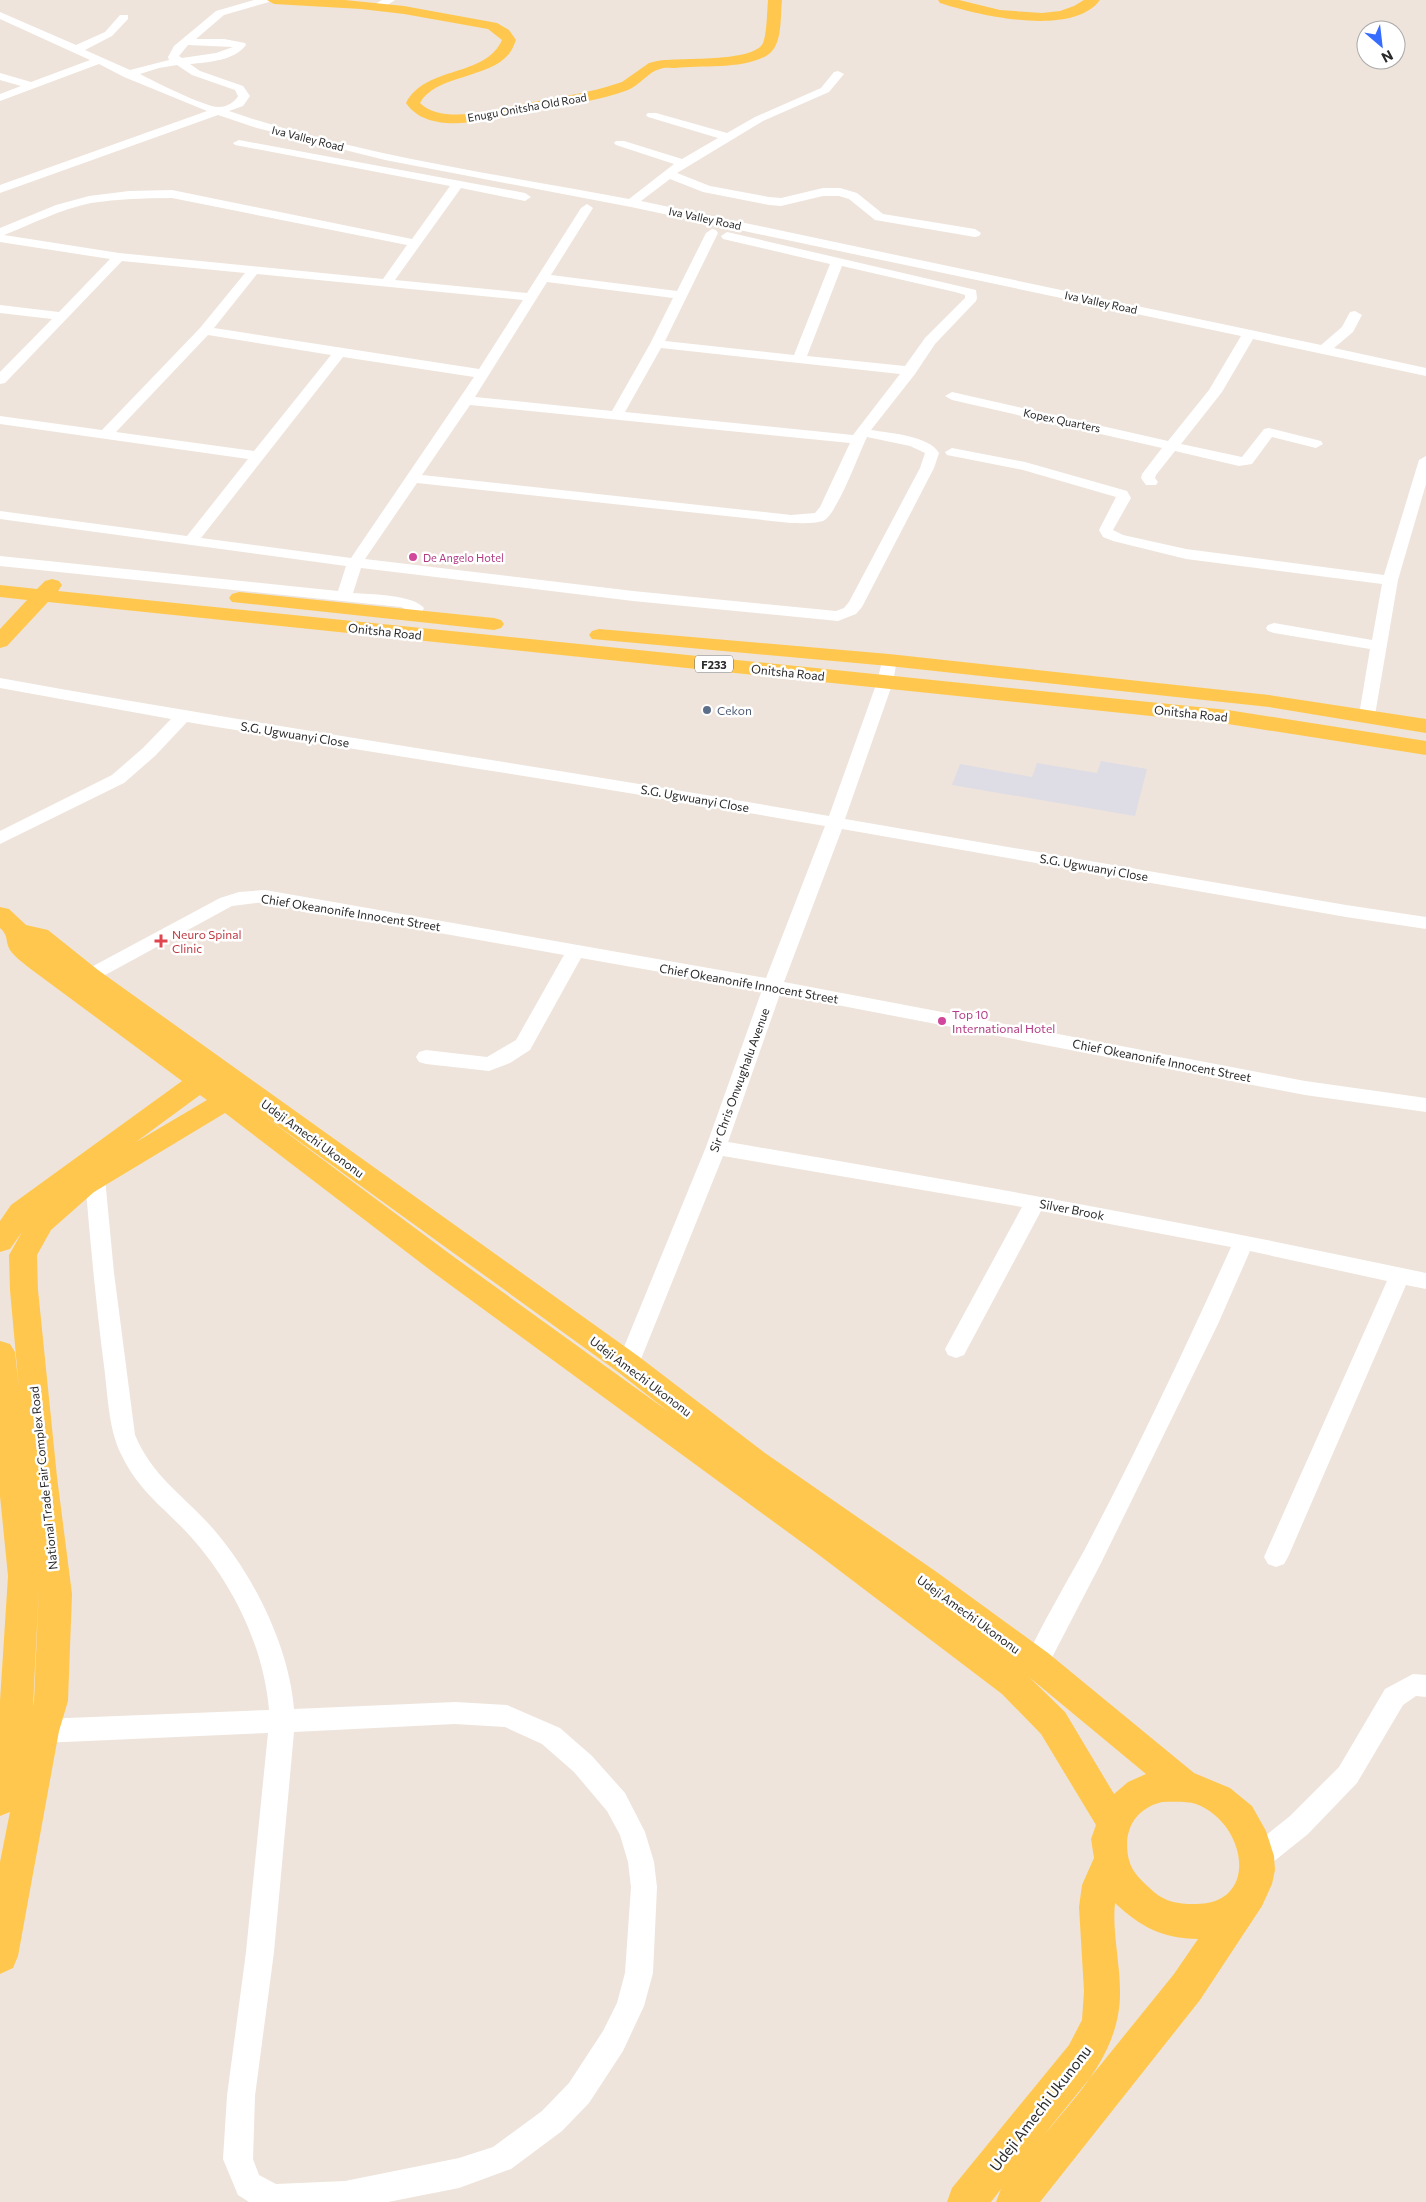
<svg xmlns="http://www.w3.org/2000/svg" width="1426" height="2202" font-family="Commissioner,sans-serif">
  <rect width="100%" height="100%" fill="#eee4db"/>
  <path fill="#dedce5" d="M 1101,761 L 1147,769 L 1135,816 L 952,785 L 960,764 L 1032,777 L 1037,763 L 1097,773 Z"/>
  <g fill="none" stroke-linecap="round" stroke-linejoin="round">
    <g fill="#fff" fill-rule="evenodd">
      <path d="M 254,0 L 270,0 L 269,2 L 224,15 L 196,39 L 224,39 L 245,43 L 246,45 C 234,61 209,62 190,64 L 200,71 L 243,86 L 250,96 L 243,106 L 229,111 C 356,155 497,174 629,199 L 674,164 L 616,145 L 614,143 L 616,141 L 624,141 L 682,159 L 718,138 L 648,117 L 646,115 L 648,113 L 656,113 L 727,133 L 755,117 L 821,88 L 834,72 L 838,71 L 844,74 L 829,92 L 763,121 L 677,173 L 710,186 L 769,197 L 781,198 L 823,188 L 840,188 L 857,193 L 883,214 L 975,229 L 981,233 L 979,236 L 975,237 L 875,220 L 849,199 L 839,196 L 823,196 L 781,206 L 769,205 L 703,192 L 670,179 L 641,201 L 1321,345 L 1342,327 L 1350,312 L 1355,311 L 1362,315 L 1353,332 L 1334,348 L 1426,368 L 1426,376 L 1253,339 L 1222,392 L 1181,444 L 1242,457 L 1264,429 L 1269,428 L 1321,441 L 1323,444 L 1316,448 L 1272,437 L 1252,464 L 1239,466 L 1175,451 L 1156,475 L 1155,478 L 1158,482 L 1156,485 L 1146,485 L 1141,478 L 1142,474 L 1162,448 L 952,400 L 945,396 L 952,392 L 1168,441 L 1209,390 L 1241,336 L 631,207 L 385,160 L 257,128 L 218,115 L 0,193 L 0,185 L 207,111 L 124,77 L 99,64 L 0,101 L 0,94 L 21,86 L 0,80 L 0,73 L 31,82 L 90,60 L 0,19 L 0,12 L 76,45 L 105,32 L 120,15 L 128,15 L 128,19 L 112,36 L 85,50 L 130,70 L 169,60 L 168,57 L 174,46 L 216,11 ZM 188,45 L 233,47 L 216,53 L 182,58 L 179,56 ZM 177,65 L 192,75 L 235,90 L 238,96 C 235,102 227,107 219,107 C 207,108 153,81 140,74 L 159,68 Z"/>
      <path d="M 382,0 L 395,0 L 383,8 L 375,8 L 375,4 Z"/>
      <path d="M 239,140 L 525,193 L 531,197 L 525,201 L 461,188 L 395,280 L 527,293 L 581,208 L 587,204 L 593,208 L 551,275 L 677,291 L 706,233 L 712,229 L 716,230 L 718,233 L 665,341 L 794,355 L 830,264 L 723,239 L 721,236 L 727,232 L 976,290 L 977,298 L 976,301 L 935,344 L 915,374 L 871,430 C 889,433 930,436 939,453 L 934,468 L 862,607 L 856,614 L 838,621 L 633,601 L 361,568 L 353,593 C 369,594 414,595 424,608 L 419,619 L 407,619 L 405,616 L 407,610 L 401,607 L 0,566 L 0,556 L 338,591 L 346,566 L 0,519 L 0,511 L 187,536 L 248,459 L 0,424 L 0,416 L 102,430 L 200,328 L 245,273 L 122,261 L 5,383 L 0,384 L 0,372 L 52,319 L 0,313 L 0,305 L 59,312 L 110,259 L 0,242 L 0,228 L 56,205 L 89,196 L 129,191 L 172,190 L 412,239 L 450,186 L 235,145 L 233,143 ZM 172,198 L 407,245 L 383,279 L 119,253 L 4,235 C 32,224 61,209 91,203 C 118,199 145,198 172,198 ZM 842,266 L 955,292 L 965,295 L 965,298 L 925,338 L 905,366 L 807,356 ZM 257,274 L 523,300 L 479,369 L 214,328 ZM 547,282 L 673,298 L 650,344 L 612,411 L 475,397 ZM 208,335 L 331,355 L 254,451 L 116,432 ZM 661,348 L 900,374 L 853,435 L 625,412 ZM 343,357 L 474,377 L 351,558 L 201,538 ZM 470,405 L 850,443 L 820,507 L 815,513 L 791,515 L 422,475 ZM 867,437 L 910,446 L 925,453 L 920,468 L 849,602 L 844,608 L 836,611 L 633,591 L 365,559 L 417,483 L 791,523 C 800,523 814,524 823,521 C 837,515 859,453 867,437 Z"/>
      <path d="M 952,448 L 1025,462 L 1127,491 L 1131,498 L 1113,530 L 1123,535 L 1186,549 L 1384,575 L 1419,460 L 1426,456 L 1426,484 L 1398,580 L 1375,715 L 1373,719 L 1361,719 L 1359,715 L 1370,649 L 1274,633 L 1268,631 L 1266,628 L 1268,625 L 1274,623 L 1372,640 L 1382,584 L 1186,559 L 1113,541 L 1103,537 L 1099,530 L 1116,497 L 1023,470 L 947,455 L 945,452 Z"/>
      <path d="M 889,655 L 895,657 L 897,660 L 893,682 L 845,819 L 1346,905 L 1426,917 L 1426,929 L 1346,917 L 842,829 L 784,982 L 1305,1081 L 1426,1098 L 1426,1112 L 1305,1095 L 780,994 L 728,1142 C 962,1182 1194,1223 1426,1273 L 1426,1289 L 1406,1285 L 1288,1557 L 1284,1564 L 1276,1567 L 1268,1564 L 1264,1557 L 1387,1281 L 1250,1251 L 1218,1324 L 1101,1563 L 1045,1671 L 1036,1674 L 1027,1671 L 1024,1663 C 1042,1624 1064,1587 1085,1549 C 1137,1450 1185,1349 1231,1247 L 1041,1211 L 964,1355 L 956,1358 L 948,1355 L 945,1349 L 1022,1207 L 723,1156 L 639,1364 L 636,1370 L 628,1373 L 620,1370 L 617,1364 L 706,1147 L 762,990 L 581,958 L 530,1050 L 510,1063 L 489,1071 L 426,1064 L 419,1062 L 416,1057 L 419,1052 L 426,1050 L 487,1057 L 516,1040 L 564,955 L 265,902 L 232,906 L 96,980 L 89,982 L 82,980 L 80,976 L 82,972 L 220,898 L 239,892 L 265,890 L 766,978 L 825,826 C 613,789 400,757 187,722 L 155,756 L 124,783 L 0,844 L 0,831 L 112,775 L 143,748 L 171,719 L 0,688 L 0,678 C 276,728 553,768 829,816 L 877,682 L 883,657 Z"/>
      <path d="M 95,1170 L 102,1173 L 105,1178 L 114,1273 L 135,1435 C 152,1475 179,1492 207,1522 C 251,1569 289,1645 294,1709 L 455,1702 L 507,1705 L 560,1728 L 592,1756 L 625,1793 L 645,1832 L 654,1862 L 657,1887 L 653,1973 L 644,2006 L 623,2051 L 589,2103 L 562,2131 L 511,2169 L 459,2188 L 388,2202 L 249,2202 L 238,2195 L 223,2159 L 227,2096 L 246,1952 L 268,1733 L 42,1743 L 33,1739 L 29,1731 L 33,1723 L 42,1719 L 269,1710 C 264,1647 233,1584 191,1537 C 165,1508 138,1491 121,1454 C 108,1427 108,1395 104,1366 C 96,1303 90,1241 85,1178 L 88,1173 ZM 455,1724 L 505,1727 L 542,1744 L 574,1772 L 607,1811 L 620,1835 L 628,1862 L 631,1887 L 625,1973 L 617,2003 L 603,2031 L 569,2083 L 542,2111 L 493,2147 L 459,2158 L 345,2181 L 276,2184 L 259,2175 L 253,2159 L 255,2096 L 274,1952 L 294,1732 Z"/>
      <path d="M 1413,1674 L 1426,1675 L 1426,1697 L 1416,1696 L 1403,1705 L 1357,1783 L 1308,1834 L 1267,1867 L 1258,1871 L 1249,1867 L 1245,1858 L 1249,1849 L 1290,1816 L 1339,1767 L 1385,1689 Z"/>
    </g>
    <g fill="#ffc74e" fill-rule="evenodd">
      <path d="M 267,0 L 345,0 L 404,6 L 497,23 L 509,30 L 516,40 C 514,45 512,50 509,54 C 488,79 435,75 420,103 C 444,127 504,107 533,102 C 558,97 582,94 606,87 L 622,82 L 649,63 L 657,61 C 678,57 754,63 763,43 C 767,34 767,11 768,0 L 782,0 C 780,17 783,43 769,54 C 747,70 701,65 675,68 C 671,68 664,67 660,69 C 648,72 640,85 628,90 C 599,101 566,105 535,110 C 499,116 431,140 406,103 C 426,65 485,78 502,40 L 488,29 L 404,14 L 361,9 L 274,4 Z"/>
      <path d="M 938,0 L 959,0 L 1000,10 L 1042,13 L 1060,11 L 1074,6 L 1084,0 L 1100,0 C 1072,38 977,15 940,3 Z"/>
      <path d="M 52,579 L 59,581 L 62,585 L 58,591 L 1228,710 L 1426,741 L 1426,755 L 1228,724 L 48,602 L 7,646 L 0,648 L 0,629 L 27,600 L 0,597 L 0,585 L 37,589 L 45,581 Z"/>
      <path d="M 239,592 L 494,618 L 501,620 L 504,624 L 501,628 L 494,630 L 232,602 L 229,598 L 232,594 Z"/>
      <path d="M 599,629 L 889,654 L 1269,695 L 1426,719 L 1426,733 L 1269,707 L 889,666 L 592,639 L 589,635 L 592,631 Z"/>
      <path d="M 0,907 L 9,909 L 26,925 L 48,930 L 98,970 L 638,1356 L 765,1453 L 938,1573 L 1048,1653 L 1194,1773 L 1230,1788 L 1252,1806 L 1266,1831 L 1274,1856 L 1275,1870 L 1272,1884 L 1262,1906 L 1200,2000 L 1040,2202 L 996,2202 L 1001,2189 L 991,2202 L 947,2202 L 952,2188 L 1069,2045 L 1082,2020 L 1084,1991 L 1079,1907 L 1082,1885 L 1094,1858 L 1091,1839 L 1096,1825 L 1041,1734 L 1002,1694 L 815,1552 L 434,1273 L 225,1113 L 94,1192 L 51,1230 L 37,1255 L 38,1290 L 57,1477 L 72,1594 L 68,1701 L 59,1731 L 18,1956 L 13,1968 L 0,1974 L 0,1862 L 10,1812 L 0,1816 L 0,1701 L 8,1576 L 0,1496 L 0,1341 L 10,1344 L 15,1352 L 19,1389 L 10,1290 L 9,1255 L 22,1232 L 10,1249 L 0,1252 L 0,1221 L 11,1205 L 182,1081 L 28,967 C 22,962 14,956 10,950 C 5,941 9,936 0,928 ZM 200,1095 L 207,1100 L 136,1142 ZM 260,1113 L 618,1372 L 669,1412 L 454,1257 ZM 39,1587 L 34,1701 L 33,1706 ZM 1029,1677 L 1146,1774 L 1128,1782 L 1114,1794 L 1065,1712 ZM 1162,1802 C 1173,1802 1186,1801 1196,1804 C 1247,1823 1261,1906 1193,1904 C 1178,1904 1166,1902 1154,1892 C 1144,1883 1132,1873 1129,1860 C 1122,1832 1134,1809 1162,1802 ZM 1115,1903 C 1142,1928 1162,1938 1198,1939 L 1174,1974 L 1039,2141 C 1076,2096 1121,2053 1120,1991 C 1120,1963 1112,1930 1115,1903 Z"/>
    </g>
  </g>
  <g fill="#d1479c" stroke="#fff" stroke-width="2">
    <circle cx="413" cy="557" r="5"/>
    <circle cx="942" cy="1021" r="5"/>
  </g>
  <circle fill="#5c6f8a" stroke="#fff" stroke-width="2" cx="707" cy="710" r="5"/>
  <path fill="#e0444e" stroke="#fff" stroke-width="2" d="M158.5 933.5h5v5h5v5h-5v5h-5v-5h-5v-5h5z"/>
  <g text-anchor="middle" dominant-baseline="central" stroke-width="5" stroke-linejoin="round" paint-order="stroke">
    <g font-size="11" fill="#2a2a2a" stroke="#fff">
      <text transform="translate(527 107) rotate(-10)">Enugu Onitsha Old Road</text>
      <text transform="translate(308 138) rotate(14)">Iva Valley Road</text>
      <text transform="translate(705 218) rotate(12)">Iva Valley Road</text>
      <text transform="translate(1101 302) rotate(12)">Iva Valley Road</text>
      <text transform="translate(1062 420) rotate(12)">Kopex Quarters</text>
    </g>
    <g font-size="11" fill="#b23c85" stroke="#fff" text-anchor="start">
      <text x="423" y="557">De Angelo Hotel</text>
    </g>
    <rect fill="#fff" stroke="#6a6a6a" stroke-width="1" x="695" y="655.5" width="38" height="17" rx="4"/>
    <g font-size="11" font-weight="bold" fill="#2a2a2a">
      <text x="714" y="664">F233</text>
    </g>
    <g font-size="12" fill="#2a2a2a" stroke="#fff">
      <text transform="translate(385 631) rotate(6)">Onitsha Road</text>
      <text transform="translate(788 672) rotate(6)">Onitsha Road</text>
      <text transform="translate(1191 713) rotate(6)">Onitsha Road</text>
      <text transform="translate(295 734) rotate(9)">S.G. Ugwuanyi Close</text>
      <text transform="translate(695 798) rotate(10)">S.G. Ugwuanyi Close</text>
      <text transform="translate(1094 867) rotate(10)">S.G. Ugwuanyi Close</text>
      <text transform="translate(351 912) rotate(9)">Chief Okeanonife Innocent Street</text>
      <text transform="translate(749 983) rotate(10)">Chief Okeanonife Innocent Street</text>
      <text transform="translate(1162 1060) rotate(11)">Chief Okeanonife Innocent Street</text>
      <text transform="translate(739 1080) rotate(-70)">Sir Chris Onwughalu Avenue</text>
      <text transform="translate(313 1138) rotate(36)">Udeji Amechi Ukononu</text>
      <text transform="translate(1072 1209) rotate(11)">Silver Brook</text>
      <text transform="translate(641 1376) rotate(37)">Udeji Amechi Ukononu</text>
      <text transform="translate(43 1478) rotate(-96)">National Trade Fair Complex Road</text>
      <text transform="translate(969 1614) rotate(36)">Udeji Amechi Ukononu</text>
    </g>
    <g font-size="12" fill="#4e5e75" stroke="#fff" text-anchor="start">
      <text x="717" y="710">Cekon</text>
    </g>
    <g font-size="12" fill="#be3a42" stroke="#fff" text-anchor="start">
      <text x="172" y="934">Neuro Spinal<tspan x="172" dy="14">Clinic</tspan></text>
    </g>
    <g font-size="12" fill="#b23c85" stroke="#fff" text-anchor="start">
      <text x="952" y="1014">Top 10<tspan x="952" dy="14">International Hotel</tspan></text>
    </g>
    <g font-size="15" fill="#2a2a2a" stroke="#fff">
      <text transform="translate(1040 2108) rotate(-52)">Udeji Amechi Ukunonu</text>
    </g>
  </g>
  <g transform="translate(1381 45) rotate(152)"><circle r="24" fill="#ffffff" stroke="#aaaaaa"/>
  <path d="M0-4L9 19L0 12L-9 19Z" fill="#366cff"/>
  <text y="-8" font-size="14" font-weight="bold" text-anchor="middle" fill="#2a2a2a">N</text>
  </g>
</svg>
